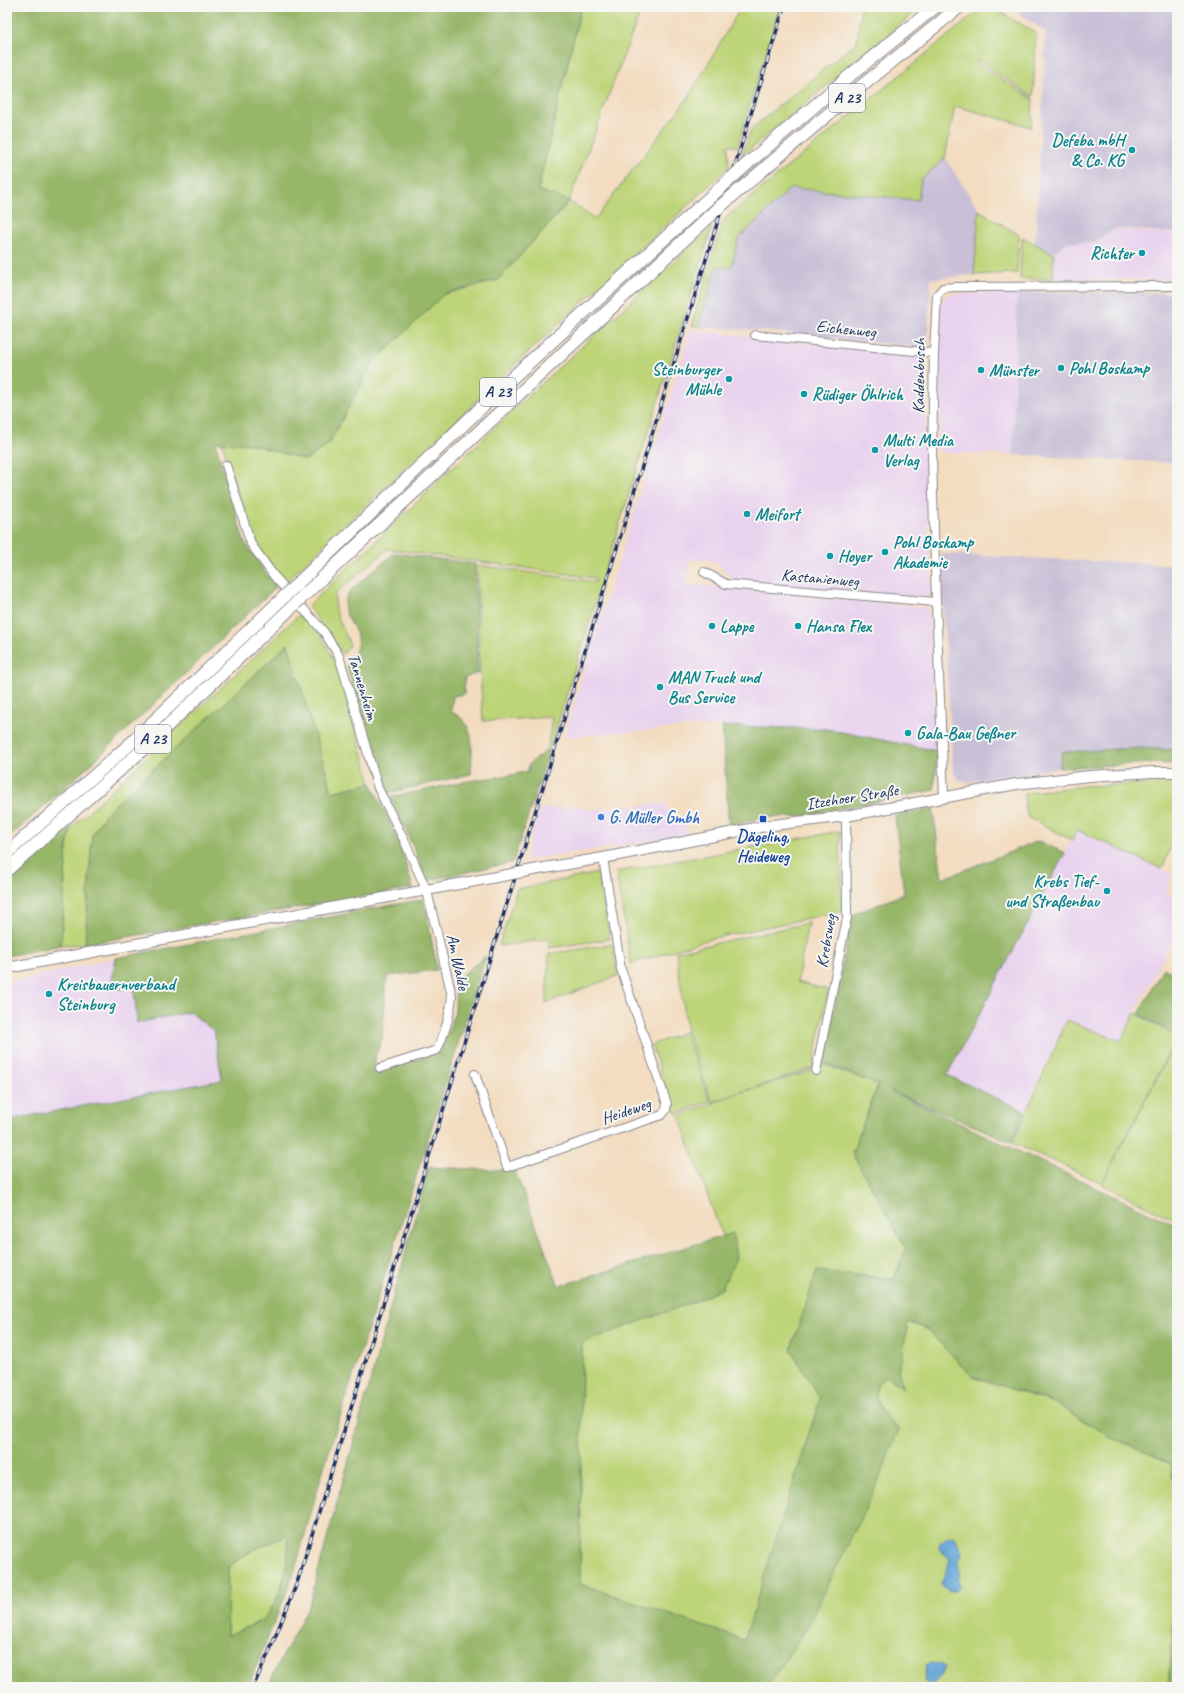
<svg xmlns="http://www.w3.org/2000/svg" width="1184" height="1694" font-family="Caveat,sans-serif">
  <rect width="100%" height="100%" fill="#f6f6f2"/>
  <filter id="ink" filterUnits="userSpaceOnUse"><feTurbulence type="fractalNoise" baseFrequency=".025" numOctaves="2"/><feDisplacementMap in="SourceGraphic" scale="8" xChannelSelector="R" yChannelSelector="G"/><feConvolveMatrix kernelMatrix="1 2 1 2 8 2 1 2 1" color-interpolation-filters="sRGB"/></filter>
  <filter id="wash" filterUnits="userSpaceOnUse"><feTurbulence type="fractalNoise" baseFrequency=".012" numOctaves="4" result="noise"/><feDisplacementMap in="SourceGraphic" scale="16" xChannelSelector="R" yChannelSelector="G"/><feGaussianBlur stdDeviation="0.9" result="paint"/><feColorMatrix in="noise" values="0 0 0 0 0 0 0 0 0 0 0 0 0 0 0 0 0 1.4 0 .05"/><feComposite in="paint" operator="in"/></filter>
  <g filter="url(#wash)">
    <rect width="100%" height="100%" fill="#f3dcbf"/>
    <g fill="#e9d2ee">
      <path d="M 1117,229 L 1161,233 L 1177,233 L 1177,280 L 1053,279 L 1054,254 L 1067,242 L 1093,244 Z"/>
      <path d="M 1017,292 L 1013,455 L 939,452 L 940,308 L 942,300 L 950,294 Z"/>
      <path d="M 691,330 L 926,356 L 925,466 L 931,589 L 929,594 L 922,597 L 735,582 L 716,561 L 690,559 L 686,584 L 925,607 L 928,612 L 938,751 L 826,729 L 700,726 L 564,737 Z"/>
      <path d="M 666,803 L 669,818 L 684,816 L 687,836 L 525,860 L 540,808 L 579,807 L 590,810 Z"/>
      <path d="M 1077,829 L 1172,874 L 1165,892 L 1177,899 L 1177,931 L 1120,1040 L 1066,1019 L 1025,1111 L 947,1076 Z"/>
      <path d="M 116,958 L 110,989 L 134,988 L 190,1012 L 214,1031 L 222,1080 L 7,1120 L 7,983 Z"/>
    </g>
    <g fill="#c9bfd7">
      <path d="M 1025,7 L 1172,7 L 1177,10 L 1177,232 L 1162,232 L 1117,228 L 1092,243 L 1067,242 L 1053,253 L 1035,244 L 1046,32 L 1018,13 Z"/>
      <path d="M 945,158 L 979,210 L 974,275 L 931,279 L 927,348 L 754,330 L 698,327 L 717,266 L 731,267 L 739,238 L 791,188 L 918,200 L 921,180 Z"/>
      <path d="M 1017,292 L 1177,293 L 1177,463 L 1013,455 Z"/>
      <path d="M 940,554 L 1177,565 L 1177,750 L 1139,748 L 1062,752 L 1059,768 L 968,782 L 958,779 L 953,772 Z"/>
    </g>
    <g fill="#bdd478" stroke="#6c826b" fill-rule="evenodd">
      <path d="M 581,7 L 641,7 L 639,15 L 569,201 L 595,219 L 688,98 L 737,14 L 744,7 L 780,7 L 737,147 L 728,145 L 729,167 L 506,373 L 286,581 L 257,548 L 250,535 L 222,442 L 251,444 L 306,460 L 328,445 L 374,362 L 444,294 L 498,280 L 569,202 L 538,190 Z"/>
      <path d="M 861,7 L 921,7 L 742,156 L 751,129 L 857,42 Z"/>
      <path d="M 983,7 L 992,7 L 1036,33 L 1033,97 L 978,60 L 976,63 L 1033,99 L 1031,127 L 955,106 L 945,158 L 921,180 L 918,200 L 791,188 L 739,238 L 731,268 L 717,266 L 698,327 L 692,325 L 723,220 Z"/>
      <path d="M 979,210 L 1019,235 L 1017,273 L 974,275 Z"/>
      <path d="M 712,227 L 548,755 L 547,750 L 552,717 L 483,721 L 480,672 L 477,565 L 596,582 L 595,578 L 388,549 L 335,594 L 335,610 L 350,645 L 343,654 L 308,606 L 526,398 Z"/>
      <path d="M 1022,237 L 1054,254 L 1053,279 L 1020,279 Z"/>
      <path d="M 299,615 L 321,635 L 338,668 L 371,783 L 332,792 L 287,644 L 92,835 L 85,944 L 61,945 L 67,846 L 72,827 Z"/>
      <path d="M 1177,783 L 1177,832 L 1162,869 L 1077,830 L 1072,840 L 1028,817 L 1025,807 L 1025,793 L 1083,786 Z"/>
      <path d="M 840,831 L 842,911 L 710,939 L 631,964 L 616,872 Z"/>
      <path d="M 598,873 L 610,939 L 549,948 L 549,939 L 499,946 L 517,889 Z"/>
      <path d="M 808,923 L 797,982 L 828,990 L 813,1068 L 712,1102 L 687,1031 L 676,952 Z"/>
      <path d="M 612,944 L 619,975 L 546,1003 L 549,954 Z"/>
      <path d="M 1135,1013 L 1177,1037 L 1102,1183 L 1013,1143 L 1067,1020 L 1121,1041 Z"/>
      <path d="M 685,1032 L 710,1101 L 676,1114 L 651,1045 Z"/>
      <path d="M 1177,1039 L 1177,1221 L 1102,1184 Z"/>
      <path d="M 823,1064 L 878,1085 L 852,1153 L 906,1248 L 894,1279 L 818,1271 L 791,1349 L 820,1399 L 744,1641 L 580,1584 L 582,1342 L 701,1299 L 722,1289 L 723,1238 L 679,1116 L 730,1096 L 811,1071 Z"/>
      <path d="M 907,1322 L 927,1329 L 972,1376 L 1055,1403 L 1087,1423 L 1169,1463 L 1177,1492 L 1177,1601 L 1175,1602 L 1168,1687 L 767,1687 L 808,1626 L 899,1429 C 884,1421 863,1384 887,1376 L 903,1387 L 898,1370 L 902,1357 ZM 953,1537 L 958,1543 L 958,1562 L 960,1573 L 955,1591 L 947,1590 L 941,1584 L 949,1563 L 950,1558 L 941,1552 ZM 926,1665 L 935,1683 L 924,1681 Z"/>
      <path d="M 287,1536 C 292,1556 280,1603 264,1618 C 257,1624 237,1631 227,1636 L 228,1567 L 253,1550 Z"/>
    </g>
    <g fill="#96b668" stroke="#587263" fill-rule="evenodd">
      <path d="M 7,7 L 581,7 L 538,190 L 569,201 L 498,280 L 444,294 L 374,362 L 328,445 L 306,460 L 251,444 L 215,442 L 244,541 L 267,575 L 277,586 L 90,765 L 7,839 Z"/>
      <path d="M 394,553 L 475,564 L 478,673 L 465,678 L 464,694 L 453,696 L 451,712 C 477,721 472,752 471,774 L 388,793 L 377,770 L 347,665 C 351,659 356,653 357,646 C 361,623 333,615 350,591 Z"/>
      <path d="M 288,644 L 332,792 L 371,783 L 399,842 L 413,888 L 85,944 L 92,835 L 106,813 Z"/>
      <path d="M 722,726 L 826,729 L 938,751 L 934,790 L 797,817 L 761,817 L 729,827 Z"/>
      <path d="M 1139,748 L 1177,750 L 1177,764 L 1153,763 L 1059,768 L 1062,752 Z"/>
      <path d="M 547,750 L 548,755 L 513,862 L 426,881 L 416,853 L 390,797 L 469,781 L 512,775 L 528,771 L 529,764 Z"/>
      <path d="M 933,808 L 942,879 L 1038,841 L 1065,853 L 947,1075 L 1025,1111 L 1012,1142 L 891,1091 L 1177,1226 L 1177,1535 L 1177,1492 L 1169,1463 L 1162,1459 L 1108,1436 L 1055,1403 L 972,1376 L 927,1329 L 908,1322 L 902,1357 L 898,1370 L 903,1388 L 887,1376 C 863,1384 884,1421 899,1429 L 874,1491 L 808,1626 L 767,1687 L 267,1687 L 309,1605 L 429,1167 L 515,1171 L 559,1286 L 733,1233 L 736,1258 L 722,1288 L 701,1299 L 582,1343 L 580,1584 L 744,1640 L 820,1399 L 791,1349 L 817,1271 L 894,1279 L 906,1248 L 852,1153 L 878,1085 L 824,1063 L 852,915 L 904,894 L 895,816 Z"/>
      <path d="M 72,827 L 67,846 L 61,945 L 7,956 L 7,880 Z"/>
      <path d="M 424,899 L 437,970 L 387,976 L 382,1039 L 376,1055 L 373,1073 L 441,1052 L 455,1012 L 456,980 L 486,956 L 324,1467 L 293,1576 L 249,1684 L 247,1687 L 7,1687 L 7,1120 L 222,1080 L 214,1031 L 190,1012 L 137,1023 L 134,988 L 110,990 L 116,958 ZM 287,1536 C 292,1557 280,1604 264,1618 C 257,1624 237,1631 227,1636 L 228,1567 L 253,1550 Z"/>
      <path d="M 1163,968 L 1177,975 L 1177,1035 L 1139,1014 Z"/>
      <path d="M 1175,1601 L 1177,1601 L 1177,1687 L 1168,1687 Z"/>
    </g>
    <g fill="#63a6d7" stroke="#3f6a9a">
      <path d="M 953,1537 L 961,1550 L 962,1555 L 958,1562 L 960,1573 L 958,1579 L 960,1586 L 955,1591 L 947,1590 L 941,1584 L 949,1563 L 950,1559 L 939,1549 L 940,1543 L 948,1538 Z"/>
      <path d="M 930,1663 L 941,1664 L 944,1667 L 939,1678 L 933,1684 L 927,1683 L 924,1681 L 926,1665 Z"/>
    </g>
  </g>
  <g filter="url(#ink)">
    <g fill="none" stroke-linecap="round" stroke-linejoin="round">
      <defs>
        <g id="minor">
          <path d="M 755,335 L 934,353"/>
          <path d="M 226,465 L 251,544 L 274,576 L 324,632 L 339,656 L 378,788 L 404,840 L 427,891 L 452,996 C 450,1016 446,1031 437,1050 L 380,1068"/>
          <path d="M 704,572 L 726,584 L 936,602"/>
          <path d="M 944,797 L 936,602 L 932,457 L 934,353 L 937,295 L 943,288 L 955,287 L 1177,286"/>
          <path d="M 816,1071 L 847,918 L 846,816"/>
          <path d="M 475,1074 L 507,1167 L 662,1115 L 666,1110 L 667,1104 L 621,969 L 603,858"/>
        </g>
        <g id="major">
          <path d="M 533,870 L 603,858 L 765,826 L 846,816 L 1016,784 L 1090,776 L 1153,772 L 1177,772"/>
          <path d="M 7,968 L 507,875"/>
        </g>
        <g id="highway">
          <path d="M 746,165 L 848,77 L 935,7"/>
          <path d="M 737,192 L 858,89 L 959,7"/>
          <path d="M 292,589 L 512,378 L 708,199"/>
          <path d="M 301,598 L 716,210"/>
          <path d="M 7,853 L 130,744 L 286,595"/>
          <path d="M 7,870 L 140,752 L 295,604"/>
        </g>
      </defs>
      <use href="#minor" stroke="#87868e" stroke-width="10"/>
      <use href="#major" stroke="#87868e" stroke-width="12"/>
      <use href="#highway" stroke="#87868e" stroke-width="14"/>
      <use href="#minor" stroke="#fff" stroke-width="8"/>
      <use href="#major" stroke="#fff" stroke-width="10"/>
      <use href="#highway" stroke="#fff" stroke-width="12"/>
      <defs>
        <path id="rail" d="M 253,1687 L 269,1652 L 297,1583 L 784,7"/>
      </defs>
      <use href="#rail" stroke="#1b2f5e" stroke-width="3.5"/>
      <use href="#rail" stroke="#f6f6f2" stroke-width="2" stroke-dasharray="6" stroke-linecap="butt"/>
      <defs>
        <path id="major-bridge" d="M 507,875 L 533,870"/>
        <g id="highway-bridge">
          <path d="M 708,199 L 746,165"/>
          <path d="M 716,210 L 737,192"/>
          <path d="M 286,595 L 292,589"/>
          <path d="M 295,604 L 301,598"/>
        </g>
      </defs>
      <use href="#major-bridge" stroke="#87868e" stroke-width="12" stroke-linecap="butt"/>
      <use href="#highway-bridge" stroke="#87868e" stroke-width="14" stroke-linecap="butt"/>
      <use href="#major-bridge" stroke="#fff" stroke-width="10"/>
      <use href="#highway-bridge" stroke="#fff" stroke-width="12"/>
    </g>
  </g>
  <g fill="#0f9aa8" stroke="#f6f6f2" stroke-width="1.5">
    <circle cx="1132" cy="150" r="4"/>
    <circle cx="1142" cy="253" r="4"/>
    <circle cx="1061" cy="368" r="4"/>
    <circle cx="981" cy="370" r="4"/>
    <circle cx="729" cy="379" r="4"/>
    <circle cx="804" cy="394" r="4"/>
    <circle cx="875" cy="450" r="4"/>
    <circle cx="747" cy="514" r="4"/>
    <circle cx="885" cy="552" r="4"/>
    <circle cx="830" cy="556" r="4"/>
    <circle cx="712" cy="626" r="4"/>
    <circle cx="798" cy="626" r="4"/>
    <circle cx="660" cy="687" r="4"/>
    <circle cx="908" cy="733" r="4"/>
    <circle cx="1107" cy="891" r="4"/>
    <circle cx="49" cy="994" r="4"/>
  </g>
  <circle fill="#3f7fe0" stroke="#f6f6f2" stroke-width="1.5" cx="601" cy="817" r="4"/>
  <rect fill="#1a4fb4" stroke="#f6f6f2" stroke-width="1.5" x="759" y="815" width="8" height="8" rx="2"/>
  <g text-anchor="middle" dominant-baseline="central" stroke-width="4" stroke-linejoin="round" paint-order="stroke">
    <g fill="#f6f6f2" stroke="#5d6b8a" stroke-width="1">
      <rect x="829" y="84" width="36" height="28" rx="3"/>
      <rect x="480" y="378" width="36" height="28" rx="3"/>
      <rect x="135" y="725" width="36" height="28" rx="3"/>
    </g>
    <g font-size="16" font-weight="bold" fill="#1b2f5e">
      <text x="847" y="98">A 23</text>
      <text x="498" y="392">A 23</text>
      <text x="153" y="739">A 23</text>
    </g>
    <g font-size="17" font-weight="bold" fill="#0d838f" stroke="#f6f6f2" text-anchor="start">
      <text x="1124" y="140" text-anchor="end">Defeba mbH<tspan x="1124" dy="20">&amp; Co. KG</tspan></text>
      <text x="1134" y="253" text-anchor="end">Richter</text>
      <text x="1069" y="368">Pohl Boskamp</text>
      <text x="721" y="369" text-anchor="end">Steinburger<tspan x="721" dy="20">Mühle</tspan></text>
      <text x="989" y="370">Münster</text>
      <text x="812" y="394">Rüdiger Öhlrich</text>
      <text x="883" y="440">Multi Media<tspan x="883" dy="20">Verlag</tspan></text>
      <text x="755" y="514">Meifort</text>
      <text x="893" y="542">Pohl Boskamp<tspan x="893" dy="20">Akademie</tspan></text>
      <text x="838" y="556">Hoyer</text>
      <text x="720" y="626">Lappe</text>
      <text x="806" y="626">Hansa Flex</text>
      <text x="668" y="677">MAN Truck und<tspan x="668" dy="20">Bus Service</tspan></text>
      <text x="916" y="733">Gala-Bau Geßner</text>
      <text x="1099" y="881" text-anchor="end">Krebs Tief-<tspan x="1099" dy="20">und Straßenbau</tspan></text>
      <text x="57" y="984">Kreisbauernverband<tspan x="57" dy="20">Steinburg</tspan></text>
    </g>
    <g font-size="17" fill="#1b2f5e" stroke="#f6f6f2">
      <text transform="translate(846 329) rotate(6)">Eichenweg</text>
      <text transform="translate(919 376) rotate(-89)">Kaddenbusch</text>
      <text transform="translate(820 578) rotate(5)">Kastanienweg</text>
      <text transform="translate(363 687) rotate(73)">Tannenheim</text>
      <text transform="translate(852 797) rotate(-9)">Itzehoer Straße</text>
      <text transform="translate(826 941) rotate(-80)">Krebsweg</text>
      <text transform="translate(458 962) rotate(78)">Am Walde</text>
      <text transform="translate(626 1111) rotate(-19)">Heideweg</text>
    </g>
    <g font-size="17" font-weight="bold" fill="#366cbe" stroke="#f6f6f2" text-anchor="start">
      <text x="609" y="817">G. Müller Gmbh</text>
    </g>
    <g font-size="17" font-weight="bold" fill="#164399" stroke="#f6f6f2">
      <text x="763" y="836">Dägeling,<tspan x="763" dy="20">Heideweg</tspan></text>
    </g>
  </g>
  <rect width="1184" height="1694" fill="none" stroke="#f6f6f2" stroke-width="24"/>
</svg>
